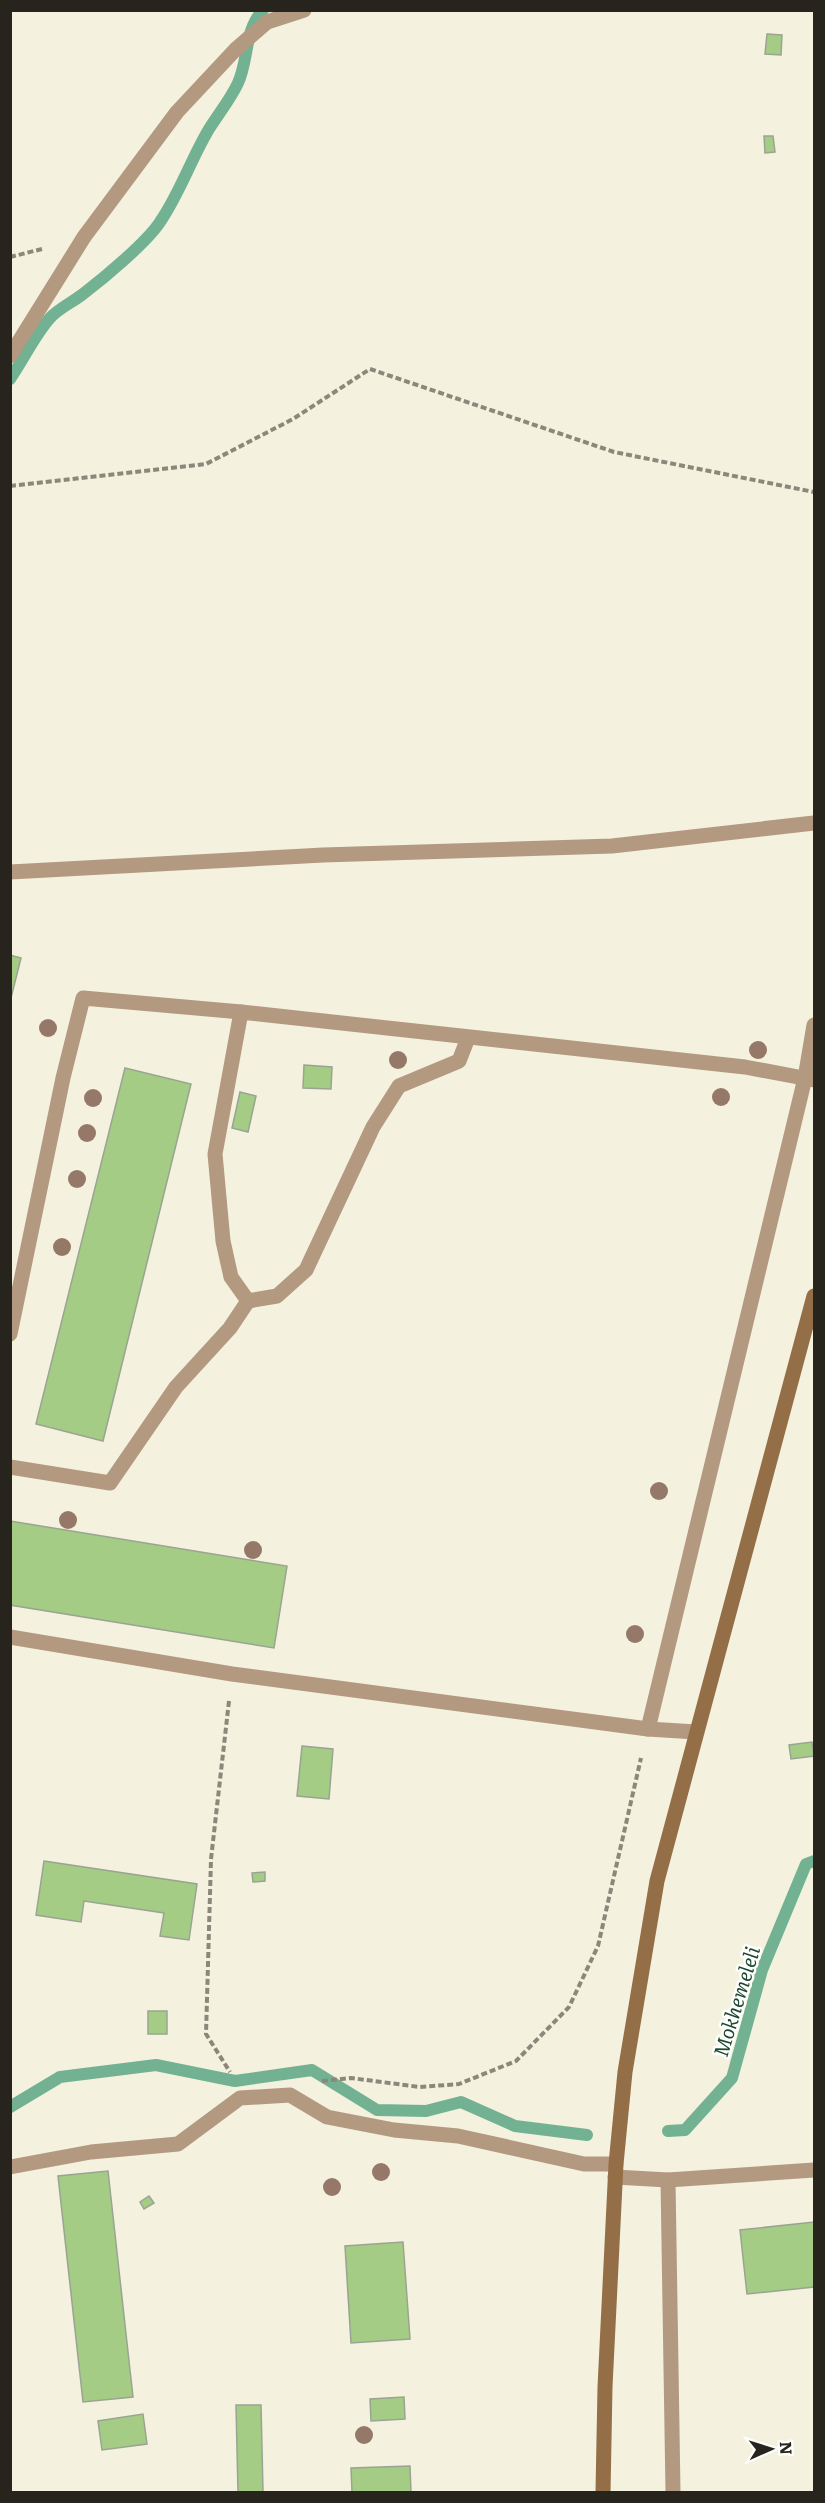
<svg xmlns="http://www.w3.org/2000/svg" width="825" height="2503" font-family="Literata,serif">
  <rect width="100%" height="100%" fill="#f4f1de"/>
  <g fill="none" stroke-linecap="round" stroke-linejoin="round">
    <g stroke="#72b293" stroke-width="12">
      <path d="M 10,379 C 24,359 34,336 50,318 C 59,308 73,302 83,294 C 104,278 147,242 160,222 C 180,193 191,159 209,129 C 219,113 230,100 238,83 C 249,59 244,30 263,10"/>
      <path d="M 10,2107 L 60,2077 L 156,2065 L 235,2081 L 312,2070 L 377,2110 L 426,2111 L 461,2102 L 515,2126 L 587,2135"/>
      <path d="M 668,2131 L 685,2130 L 732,2078 L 762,1970 L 806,1864 L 814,1861"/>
    </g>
  </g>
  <g fill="#a5cc84" stroke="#9aa493" stroke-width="1.5">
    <path d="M 767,34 L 782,35 L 781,55 L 765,54 Z"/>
    <path d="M 764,136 L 773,136 L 775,152 L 765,153 Z"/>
    <path d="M 10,955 L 21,958 L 10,1002 Z"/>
    <path d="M 304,1065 L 332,1067 L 331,1089 L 303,1088 Z"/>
    <path d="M 125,1068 L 191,1084 L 103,1441 L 36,1424 Z"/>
    <path d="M 240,1092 L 256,1096 L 248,1132 L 232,1128 Z"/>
    <path d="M 10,1521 L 287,1566 L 274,1648 L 10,1605 Z"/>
    <path d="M 812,1742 L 814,1756 L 791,1759 L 789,1745 Z"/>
    <path d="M 302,1746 L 333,1749 L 329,1799 L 297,1796 Z"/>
    <path d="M 44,1861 L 197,1884 L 189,1940 L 160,1936 L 164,1913 L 84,1901 L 81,1922 L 36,1915 Z"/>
    <path d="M 265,1872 L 265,1881 L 253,1882 L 252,1873 Z"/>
    <rect x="148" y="2011" width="19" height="23"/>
    <path d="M 108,2171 L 133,2397 L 83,2402 L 58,2176 Z"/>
    <path d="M 149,2196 L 154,2203 L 144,2209 L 140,2202 Z"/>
    <path d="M 814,2222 L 814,2287 L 747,2294 L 740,2230 Z"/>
    <path d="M 403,2242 L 410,2339 L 351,2343 L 345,2246 Z"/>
    <path d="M 404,2397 L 405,2419 L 371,2421 L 370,2399 Z"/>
    <path d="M 236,2405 L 261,2405 L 263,2492 L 238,2492 Z"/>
    <path d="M 143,2414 L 147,2444 L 102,2450 L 98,2421 Z"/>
    <path d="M 410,2466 L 411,2492 L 352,2492 L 351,2468 Z"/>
  </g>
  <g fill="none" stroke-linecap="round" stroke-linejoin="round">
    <g stroke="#8b887b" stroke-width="4" stroke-dasharray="6 3" stroke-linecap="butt">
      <path d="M 32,10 L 190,10"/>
      <path d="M 10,257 L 42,249"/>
      <path d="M 10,486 L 206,464 L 293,419 L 370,369 L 614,452 L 814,492"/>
      <path d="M 229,1701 L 211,1859 L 206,2034 L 230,2072"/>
      <path d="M 322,2081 L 351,2078 L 420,2087 L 459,2084 L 516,2061 L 569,2007 L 598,1946 L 641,1758"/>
    </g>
    <g stroke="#b3997f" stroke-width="15">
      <path d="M 10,356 L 84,237 L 177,112 L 235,50 L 267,22 L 304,10"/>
      <path d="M 10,872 L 323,855 L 612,846 L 814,823"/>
      <path d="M 468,1038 L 459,1061 L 399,1086 L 373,1127 L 306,1270 L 277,1296 L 248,1301 L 231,1277 L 223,1241 L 215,1154 L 241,1012 L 745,1067 L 814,1080"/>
      <path d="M 10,1334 L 63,1078 L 83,998 L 241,1012"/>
      <path d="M 10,1467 L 110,1483 L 176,1387 L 230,1328 L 248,1301"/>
      <path d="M 10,1637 L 232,1674 L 648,1729 L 696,1732"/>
      <path d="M 648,1729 L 805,1078 L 814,1025"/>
      <path d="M 10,2167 L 91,2152 L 178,2144 L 240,2098 L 290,2095 L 327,2117 L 394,2130 L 458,2136 L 584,2164 L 616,2164"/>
      <path d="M 615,2177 L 668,2180 L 814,2170"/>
      <path d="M 668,2180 L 673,2492"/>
    </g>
    <path stroke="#936e47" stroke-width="15" d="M 603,2492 L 605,2387 L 616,2164 L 625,2072 L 657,1881 L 814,1296"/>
  </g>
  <g fill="#967869">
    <circle cx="48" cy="1028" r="9"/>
    <circle cx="758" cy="1050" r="9"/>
    <circle cx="398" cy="1060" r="9"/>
    <circle cx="721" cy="1097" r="9"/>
    <circle cx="93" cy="1098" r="9"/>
    <circle cx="87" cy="1133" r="9"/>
    <circle cx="77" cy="1179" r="9"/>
    <circle cx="62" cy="1247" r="9"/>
    <circle cx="659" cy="1491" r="9"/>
    <circle cx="68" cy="1520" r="9"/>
    <circle cx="253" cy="1550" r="9"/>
    <circle cx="635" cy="1634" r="9"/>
    <circle cx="381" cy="2172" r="9"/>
    <circle cx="332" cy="2187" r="9"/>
    <circle cx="364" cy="2435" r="9"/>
  </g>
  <g text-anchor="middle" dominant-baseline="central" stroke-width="5" stroke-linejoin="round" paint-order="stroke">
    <g font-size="20" font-style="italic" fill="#1e4636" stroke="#fefefa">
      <text transform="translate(735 2001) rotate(-73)">Mokhemeleli</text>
    </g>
  </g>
  <rect width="825" height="2503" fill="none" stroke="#26241d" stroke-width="24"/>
  <g transform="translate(771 2449) rotate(87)" stroke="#fefefa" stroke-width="4.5" paint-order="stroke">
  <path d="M0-4.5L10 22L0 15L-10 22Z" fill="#26241d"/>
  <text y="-9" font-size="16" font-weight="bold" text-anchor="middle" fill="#26241d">N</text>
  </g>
</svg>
